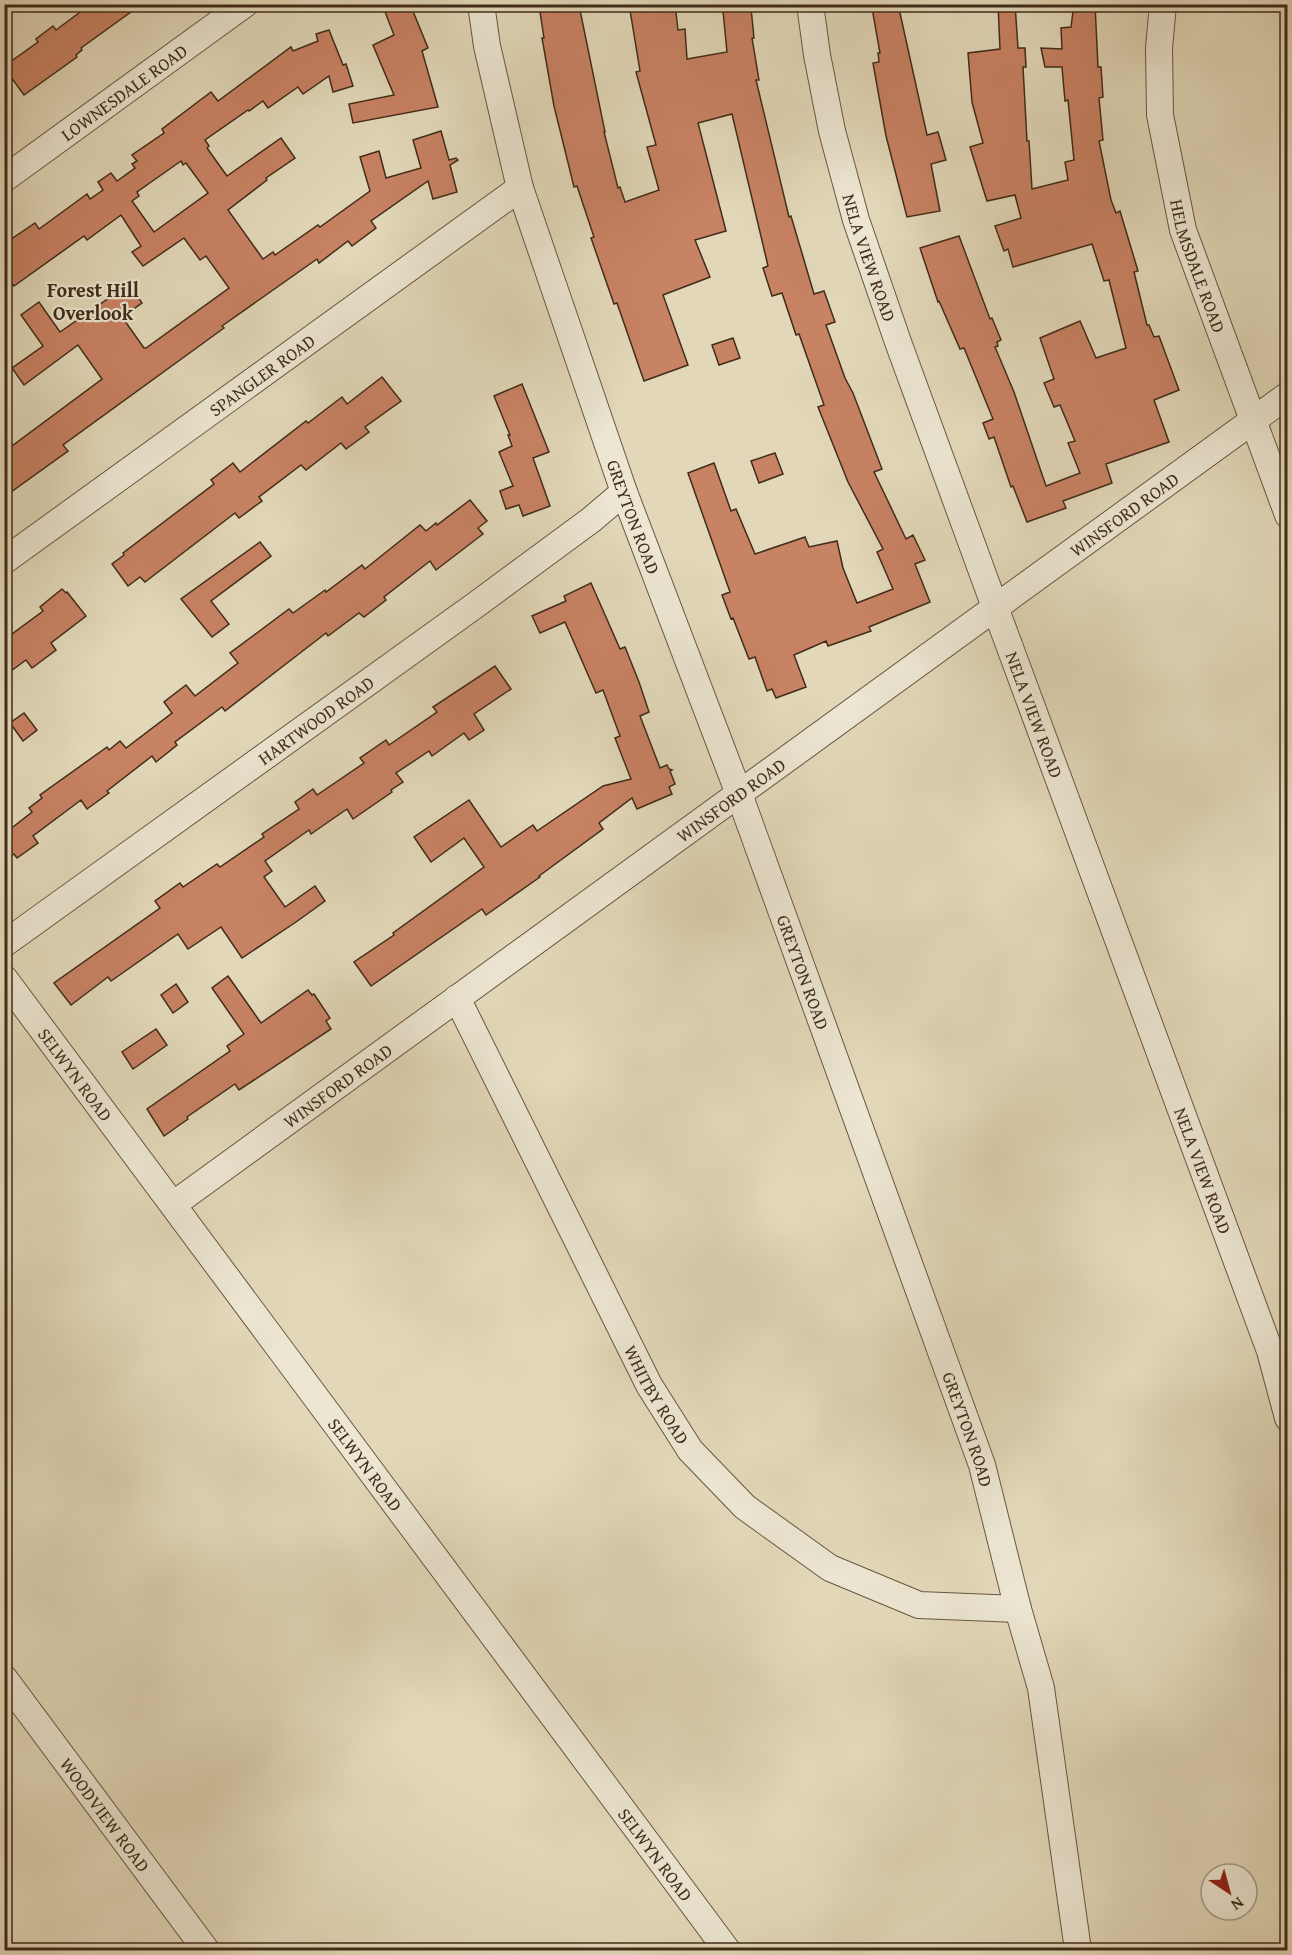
<svg xmlns="http://www.w3.org/2000/svg" width="1292" height="1955" font-family="'Gentium Book Plus',serif">
  <rect width="100%" height="100%" fill="#e2d8b9"/>
  <filter id="stains"><feTurbulence type="fractalNoise" baseFrequency=".00333" numOctaves="4"/><feColorMatrix values="0 0 0 0 .2 0 0 0 0 .09 0 0 0 0 .02 0 0 0 .5 -.17"/></filter>
  <radialGradient id="worn" r=".72"><stop offset=".6" stop-color="#630" stop-opacity="0"/><stop offset="1" stop-color="#630" stop-opacity=".3"/></radialGradient>
  <g fill="#c88264" stroke="#402c19" stroke-width="1.5" fill-rule="evenodd">
    <path d="M 91,4 L 142,4 L 81,48 L 82,50 L 76,55 L 77,57 L 24,95 L 5,69 L 8,68 L 6,65 L 38,42 L 36,39 L 53,26 L 56,30 Z"/>
    <path d="M 382,4 L 410,4 L 428,48 L 422,51 L 438,107 L 353,123 L 349,104 L 394,95 L 373,45 L 394,35 Z"/>
    <path d="M 546,4 L 573,4 L 574,11 L 580,10 L 605,132 L 604,132 L 618,188 L 620,187 L 625,202 L 659,190 L 647,147 L 656,145 L 636,72 L 640,71 L 629,4 L 675,4 L 678,30 L 685,29 L 687,59 L 727,52 L 723,11 L 751,8 L 754,38 L 752,38 L 759,80 L 756,80 L 789,217 L 791,216 L 814,294 L 824,291 L 835,322 L 826,325 L 845,378 L 853,393 L 882,469 L 874,472 L 906,539 L 913,535 L 925,560 L 915,564 L 930,602 L 869,627 L 871,631 L 828,646 L 826,641 L 794,655 L 806,687 L 776,698 L 772,689 L 767,691 L 755,657 L 749,659 L 733,618 L 731,619 L 722,595 L 730,592 L 688,473 L 714,463 L 731,511 L 736,509 L 755,554 L 805,537 L 809,547 L 837,541 L 843,568 L 857,603 L 893,589 L 877,552 L 883,549 L 848,482 L 818,407 L 824,405 L 799,334 L 796,335 L 782,293 L 772,296 L 763,268 L 768,266 L 732,114 L 698,123 L 726,231 L 695,240 L 710,277 L 663,295 L 688,365 L 644,381 L 617,303 L 614,304 L 591,238 L 594,237 L 577,186 L 574,187 L 554,106 L 542,38 L 544,38 L 540,12 L 547,11 Z"/>
    <path d="M 888,4 L 898,4 L 927,135 L 938,132 L 946,160 L 931,164 L 940,211 L 907,217 L 886,136 L 873,63 L 879,62 L 878,53 L 880,53 L 872,8 Z"/>
    <path d="M 998,4 L 1015,4 L 1018,48 L 1025,48 L 1026,67 L 1023,67 L 1027,141 L 1029,141 L 1032,189 L 1068,180 L 1065,162 L 1074,160 L 1068,100 L 1065,101 L 1062,67 L 1045,67 L 1041,48 L 1062,49 L 1061,28 L 1071,27 L 1074,4 L 1095,4 L 1098,67 L 1101,67 L 1103,97 L 1099,98 L 1103,140 L 1099,141 L 1111,200 L 1116,213 L 1120,211 L 1138,271 L 1134,272 L 1147,325 L 1149,325 L 1154,337 L 1159,336 L 1179,390 L 1154,400 L 1169,442 L 1106,464 L 1112,483 L 1063,501 L 1066,508 L 1027,522 L 1013,486 L 1011,487 L 994,437 L 989,439 L 983,423 L 993,419 L 964,348 L 960,349 L 939,301 L 938,302 L 920,248 L 959,236 L 990,319 L 992,318 L 1001,340 L 997,342 L 998,346 L 995,347 L 1014,392 L 1046,486 L 1080,473 L 1068,443 L 1075,441 L 1060,405 L 1054,407 L 1044,383 L 1054,379 L 1040,338 L 1080,321 L 1096,358 L 1126,348 L 1109,280 L 1104,281 L 1092,244 L 1013,267 L 1008,249 L 1004,251 L 995,226 L 1021,218 L 1015,195 L 987,201 L 970,147 L 983,143 L 972,102 L 968,53 L 1000,49 Z"/>
    <path d="M 329,30 L 343,65 L 346,64 L 353,86 L 333,92 L 329,76 L 303,94 L 298,87 L 268,108 L 263,101 L 249,111 L 248,110 L 205,140 L 209,146 L 207,148 L 227,176 L 281,138 L 295,158 L 266,178 L 267,180 L 228,210 L 263,259 L 273,252 L 275,255 L 318,225 L 320,227 L 370,191 L 360,157 L 379,151 L 386,178 L 421,168 L 413,140 L 441,131 L 449,160 L 456,158 L 458,160 L 450,165 L 457,192 L 433,199 L 428,181 L 371,221 L 376,228 L 352,246 L 348,241 L 319,263 L 317,259 L 222,326 L 224,328 L 63,445 L 68,451 L 4,497 L 4,452 L 102,379 L 78,345 L 24,385 L 12,368 L 43,346 L 21,315 L 39,302 L 60,332 L 129,284 L 142,303 L 122,317 L 144,348 L 146,348 L 229,288 L 206,256 L 200,260 L 184,238 L 143,266 L 132,252 L 141,246 L 121,215 L 87,240 L 84,236 L 14,286 L 4,273 L 4,244 L 35,223 L 39,229 L 87,194 L 90,199 L 103,190 L 98,182 L 111,173 L 117,181 L 135,168 L 132,164 L 137,161 L 132,155 L 164,133 L 162,129 L 211,92 L 218,101 L 291,47 L 293,51 L 318,41 L 316,34 ZM 181,161 L 183,165 L 186,163 L 208,193 L 154,232 L 132,201 L 139,196 L 137,192 Z"/>
    <path d="M 733,338 L 740,358 L 719,365 L 712,345 Z"/>
    <path d="M 382,377 L 401,401 L 365,427 L 369,432 L 346,449 L 341,443 L 306,470 L 301,465 L 259,497 L 262,501 L 239,518 L 235,513 L 145,582 L 140,577 L 128,586 L 112,564 L 124,555 L 123,553 L 214,484 L 211,480 L 233,463 L 240,472 L 306,421 L 308,423 L 342,397 L 347,404 Z"/>
    <path d="M 522,384 L 549,452 L 533,458 L 550,506 L 523,516 L 519,505 L 506,509 L 500,491 L 513,486 L 499,452 L 512,446 L 508,435 L 510,435 L 494,396 Z"/>
    <path d="M 775,453 L 783,474 L 759,483 L 751,461 Z"/>
    <path d="M 470,500 L 487,521 L 478,528 L 483,534 L 436,570 L 430,561 L 384,597 L 386,600 L 364,617 L 359,613 L 328,636 L 326,633 L 225,711 L 222,707 L 175,742 L 177,745 L 156,762 L 152,756 L 107,791 L 109,793 L 87,809 L 81,800 L 33,836 L 38,843 L 17,858 L 14,854 L 4,861 L 4,834 L 32,812 L 29,808 L 42,798 L 40,795 L 107,747 L 109,750 L 120,741 L 126,748 L 172,713 L 164,702 L 186,685 L 195,696 L 238,663 L 230,653 L 289,609 L 293,613 L 325,590 L 326,592 L 362,565 L 365,569 L 420,525 L 426,531 L 436,523 L 437,525 Z"/>
    <path d="M 260,542 L 271,556 L 211,601 L 229,624 L 212,637 L 181,599 Z"/>
    <path d="M 591,583 L 620,649 L 625,647 L 639,682 L 649,712 L 640,716 L 660,768 L 667,765 L 669,769 L 672,770 L 670,771 L 675,784 L 669,787 L 672,794 L 637,809 L 632,798 L 599,823 L 603,829 L 539,876 L 540,877 L 486,915 L 482,909 L 371,986 L 354,962 L 394,935 L 393,933 L 484,867 L 464,838 L 431,862 L 414,837 L 469,800 L 501,847 L 533,825 L 537,831 L 603,786 L 631,779 L 615,738 L 620,736 L 603,690 L 596,693 L 565,622 L 540,633 L 532,616 L 566,601 L 564,596 Z"/>
    <path d="M 62,589 L 66,593 L 67,592 L 86,616 L 51,643 L 56,650 L 32,668 L 26,660 L 4,676 L 4,640 L 43,611 L 40,607 Z"/>
    <path d="M 495,666 L 511,689 L 474,714 L 484,730 L 469,740 L 464,733 L 432,756 L 429,751 L 396,773 L 403,782 L 391,790 L 392,792 L 353,819 L 347,809 L 311,834 L 309,830 L 265,861 L 272,871 L 264,877 L 285,907 L 315,886 L 325,901 L 296,922 L 242,958 L 221,927 L 188,949 L 178,934 L 111,981 L 108,977 L 71,1005 L 54,983 L 160,908 L 155,901 L 180,883 L 183,887 L 217,864 L 220,867 L 264,837 L 262,834 L 299,809 L 295,802 L 313,789 L 317,795 L 364,763 L 360,758 L 386,740 L 389,745 L 437,712 L 433,707 Z"/>
    <path d="M 24,713 L 37,730 L 23,741 L 10,723 Z"/>
    <path d="M 228,976 L 261,1023 L 308,990 L 312,995 L 314,994 L 330,1018 L 326,1021 L 331,1029 L 239,1090 L 235,1084 L 187,1117 L 188,1119 L 164,1136 L 147,1109 L 230,1051 L 227,1046 L 244,1034 L 212,988 Z"/>
    <path d="M 176,984 L 188,1002 L 173,1013 L 161,995 Z"/>
    <path d="M 156,1029 L 167,1045 L 133,1069 L 122,1052 Z"/>
  </g>
  <g fill="none" stroke-linecap="round" stroke-linejoin="round">
    <defs>
      <g id="street">
        <path id="s1" d="M 481,4 L 487,46 L 520,188 L 624,492 L 739,794 L 982,1465 L 1018,1609 L 1041,1688 L 1078,1950"/>
        <path id="s2" d="M 810,4 L 817,55 L 832,131 L 856,220 L 898,342 L 995,607 L 1270,1351 L 1288,1418"/>
        <path id="s3" d="M 1163,4 L 1159,48 L 1160,115 L 1183,230 L 1288,515"/>
        <path id="s4" d="M 4,179 L 245,4"/>
        <path id="s5" d="M 4,561 L 520,188"/>
        <path id="s6" d="M 4,944 L 477,604 L 591,520 L 624,492"/>
        <path id="s7" d="M 4,978 L 727,1950"/>
        <path id="s8" d="M 457,998 L 649,1385 L 690,1450 L 745,1507 L 830,1568 L 919,1605 L 1018,1609"/>
        <path id="s9" d="M 174,1204 L 1288,395"/>
        <path id="s10" d="M 4,1678 L 206,1950"/>
      </g>
    </defs>
    <use href="#street" stroke="#685741" stroke-width="28"/>
    <use href="#street" stroke="#ece6d2" stroke-width="26"/>
  </g>
  <g text-anchor="middle" dominant-baseline="central" stroke-width="4.5" stroke-linejoin="round" paint-order="stroke">
    <g font-size="18" fill="#402c19" stroke="#ece6d2">
      <text stroke="none"><textPath href="#s4" startOffset="148">LOWNESDALE ROAD</textPath></text>
      <text stroke="none"><textPath href="#s2" startOffset="261">NELA VIEW ROAD</textPath></text>
      <text stroke="none"><textPath href="#s3" startOffset="267">HELMSDALE ROAD</textPath></text>
      <text stroke="none"><textPath href="#s5" startOffset="318">SPANGLER ROAD</textPath></text>
      <text stroke="none"><textPath href="#s9" startOffset="1174">WINSFORD ROAD</textPath></text>
      <text stroke="none"><textPath href="#s1" startOffset="536">GREYTON ROAD</textPath></text>
      <text stroke="none"><textPath href="#s2" startOffset="747">NELA VIEW ROAD</textPath></text>
      <text stroke="none"><textPath href="#s6" startOffset="384">HARTWOOD ROAD</textPath></text>
      <text stroke="none"><textPath href="#s9" startOffset="688">WINSFORD ROAD</textPath></text>
      <text stroke="none"><textPath href="#s1" startOffset="1022">GREYTON ROAD</textPath></text>
      <text stroke="none"><textPath href="#s7" startOffset="120">SELWYN ROAD</textPath></text>
      <text stroke="none"><textPath href="#s9" startOffset="202">WINSFORD ROAD</textPath></text>
      <text stroke="none"><textPath href="#s2" startOffset="1233">NELA VIEW ROAD</textPath></text>
      <text stroke="none"><textPath href="#s8" startOffset="444">WHITBY ROAD</textPath></text>
      <text stroke="none"><textPath href="#s1" startOffset="1508">GREYTON ROAD</textPath></text>
      <text stroke="none"><textPath href="#s7" startOffset="606">SELWYN ROAD</textPath></text>
      <text stroke="none"><textPath href="#s10" startOffset="170">WOODVIEW ROAD</textPath></text>
      <text stroke="none"><textPath href="#s7" startOffset="1092">SELWYN ROAD</textPath></text>
    </g>
    <g font-size="20" font-weight="bold" fill="#402c19" stroke="#ece6d2">
      <text x="93" y="289">Forest Hill<tspan x="93" dy="23">Overlook</tspan></text>
    </g>
  </g>
  <rect width="1292" height="1955" fill="none" stroke="#e2d8b9" stroke-width="24"/>
  <rect x="6" y="6" width="1280" height="1943" fill="none" stroke="#402c19" stroke-width="3"/>
  <rect x="12" y="12" width="1268" height="1931" fill="none" stroke="#402c19" stroke-width="1.5"/>
  <g transform="translate(1229 1892) rotate(144)"><circle r="28" fill="#ece6d2" stroke="#a79c88" stroke-width="1.5"/>
  <path d="M0-4.5L10 22L0 15L-10 22Z" fill="#8f2418"/>
  <text y="-9" font-size="16" font-weight="bold" text-anchor="middle" fill="#402c19">N</text>
  </g>
  <rect width="100%" height="100%" filter="url(#stains)"/>
  <rect width="100%" height="100%" fill="url(#worn)"/>
</svg>
